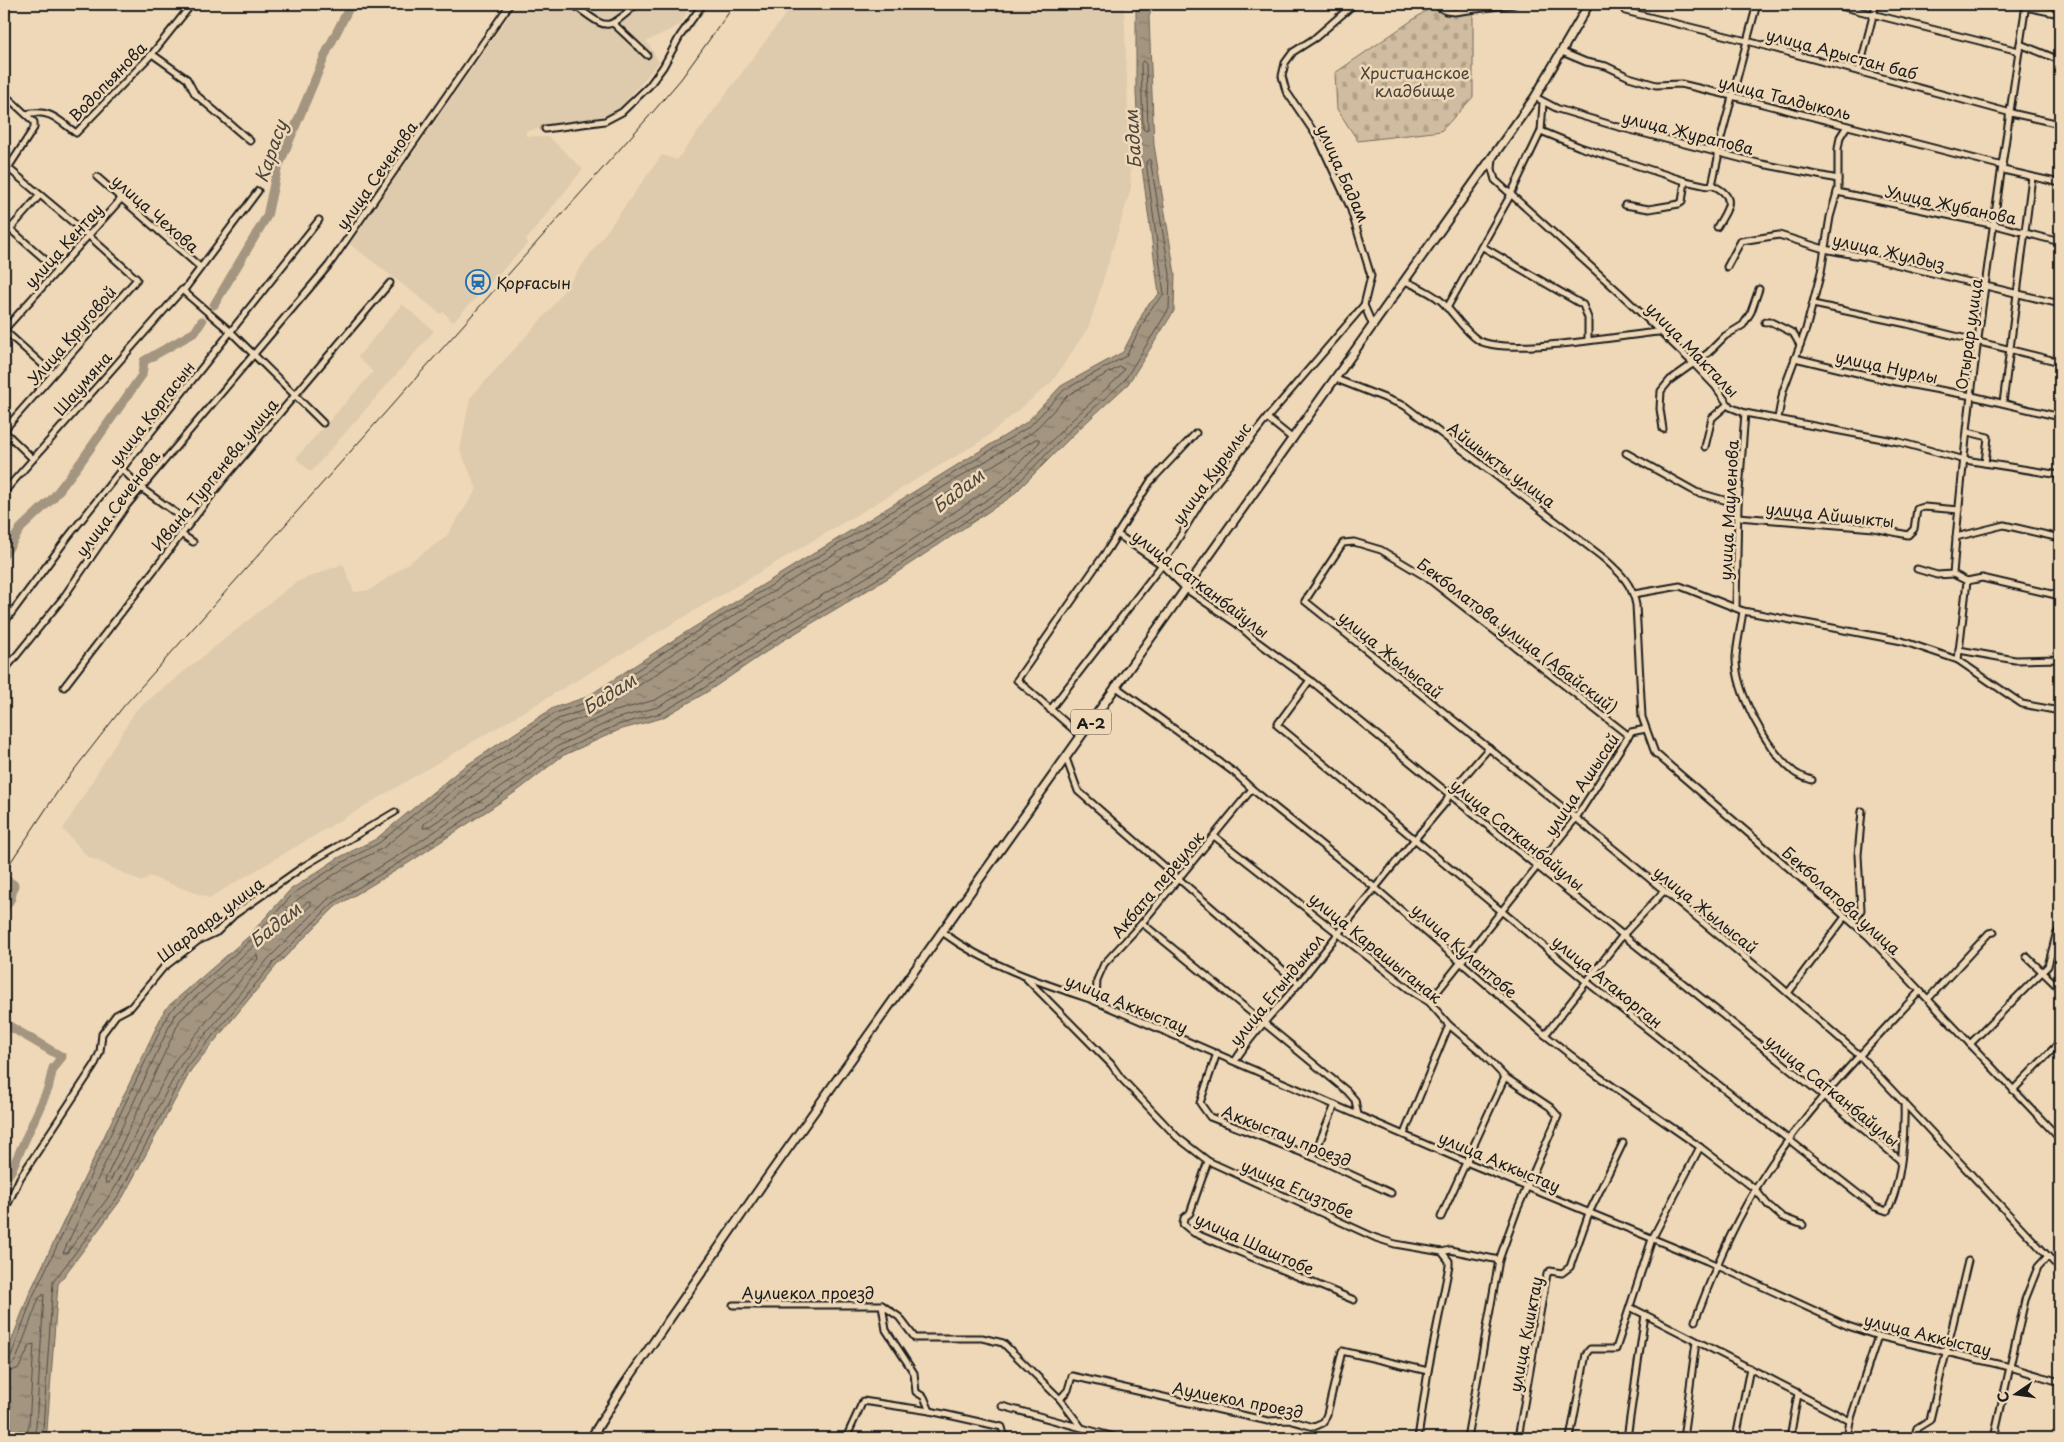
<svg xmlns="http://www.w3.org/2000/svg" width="2064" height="1442" font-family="'Playpen Sans',sans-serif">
  <defs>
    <pattern id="cemetery-stones" width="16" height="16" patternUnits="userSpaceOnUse" patternTransform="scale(1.25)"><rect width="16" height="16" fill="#d0bca0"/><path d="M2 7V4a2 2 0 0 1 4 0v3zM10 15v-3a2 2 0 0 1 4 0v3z" fill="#b2a189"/></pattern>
    <pattern id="water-ripples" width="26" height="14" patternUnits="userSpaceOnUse" patternTransform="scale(1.25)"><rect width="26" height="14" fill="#a39580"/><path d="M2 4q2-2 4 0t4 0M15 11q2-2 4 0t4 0" fill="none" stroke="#847968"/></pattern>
  </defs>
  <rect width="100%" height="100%" fill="#eed8b7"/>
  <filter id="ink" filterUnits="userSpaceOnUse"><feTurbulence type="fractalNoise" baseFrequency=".02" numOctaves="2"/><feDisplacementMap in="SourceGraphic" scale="10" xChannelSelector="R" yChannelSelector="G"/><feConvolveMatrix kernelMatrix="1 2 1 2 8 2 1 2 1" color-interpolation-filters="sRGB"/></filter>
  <g filter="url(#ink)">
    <g fill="#decaac">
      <path d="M 517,4 L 691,4 L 680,25 L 647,41 L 659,62 L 615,114 L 526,131 L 526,136 L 549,137 L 583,169 L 526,240 L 528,243 L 453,322 L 443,311 L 441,314 L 350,244 Z"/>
      <path d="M 788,4 L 1124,4 L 1131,188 L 1089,326 L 1052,382 L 983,440 L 209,898 L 149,876 L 142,882 L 87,856 L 63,829 L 136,710 L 296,582 L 343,564 L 354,592 L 370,590 L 446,537 L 477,489 L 460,450 L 470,398 L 549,311 L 662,155 L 677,160 L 790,8 Z"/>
      <path d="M 402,304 L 434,331 L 311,472 L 296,458 L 373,372 L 358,357 Z"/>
    </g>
    <path fill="url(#cemetery-stones)" stroke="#766c5e" d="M 1433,6 L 1473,13 L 1473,97 L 1441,131 L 1358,141 L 1337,109 L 1335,73 Z"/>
    <path fill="url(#water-ripples)" stroke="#6d6558" d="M 1136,4 L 1153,4 L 1149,17 L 1154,145 L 1175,274 L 1174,311 L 1128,384 L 1080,428 L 1012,496 L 893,575 L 782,641 L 707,692 L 662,718 L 619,730 L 562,756 L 520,789 L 410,862 L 335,907 L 276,966 L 191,1070 L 123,1197 L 58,1284 L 47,1430 L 44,1438 L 4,1438 L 4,1361 L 29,1294 L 165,1009 L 248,937 L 290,890 L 338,858 L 376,839 L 461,769 L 553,708 L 587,697 L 675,639 L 1027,422 L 1061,386 L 1123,352 L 1146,307 L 1159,294 L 1139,145 L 1136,93 Z"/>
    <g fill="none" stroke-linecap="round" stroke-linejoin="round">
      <g stroke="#524c44" stroke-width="1">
        <path d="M 1143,61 L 1146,64 L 1148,129 L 1146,131 L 1143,129 L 1141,64 Z"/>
        <path d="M 1120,367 L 1124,369 L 1119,377 L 1072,420 L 1005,488 L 887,565 L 776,631 L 701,682 L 658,707 L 615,719 L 556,747 L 513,779 L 404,852 L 328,899 L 268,959 L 182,1063 L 113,1191 L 67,1253 L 63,1253 L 174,1016 L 255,945 L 298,899 L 344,868 L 383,848 L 468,778 L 558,719 L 593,707 L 681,648 L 1033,432 L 1068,395 Z"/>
        <path d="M 1036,439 L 1039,439 L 1039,443 L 1000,482 L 883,559 L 772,625 L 697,676 L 655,700 L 612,712 L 554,739 L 509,773 L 427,828 L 423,828 L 424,824 L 472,784 L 561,725 L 597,713 L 685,655 Z"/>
        <path d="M 308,901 L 311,902 L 311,905 L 286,930 L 283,930 L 283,926 Z"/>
        <path d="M 257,955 L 258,959 L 175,1060 L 109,1183 L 106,1183 L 105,1180 L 180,1020 Z"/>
        <path d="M 4,1360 L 11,1356 L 33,1296 L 169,1012 L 251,940 L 293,894 L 341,863 L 379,843 L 464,773 L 555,713 L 590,701 L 678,643 L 1030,426 L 1064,390 L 1126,356 L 1150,310 L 1164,294 L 1146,162 L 1150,159 L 1170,274 L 1169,309 L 1124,381 L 1076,424 L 1009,492 L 891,571 L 779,637 L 704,688 L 661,713 L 617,725 L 559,752 L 517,785 L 407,858 L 333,903 L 273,963 L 187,1067 L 119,1195 L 53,1282 L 43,1429 L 40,1438"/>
        <path d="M 4,1366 L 11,1365 L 16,1360 L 39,1298 L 44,1294 L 36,1427 L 33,1438"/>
        <path d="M 4,1374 L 19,1368 L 30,1345 L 34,1344 L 29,1425 L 26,1438"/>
      </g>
      <g stroke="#a39580" stroke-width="9">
        <path d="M 214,305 L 267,216 L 277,170 L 327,51 L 351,4"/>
        <path d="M 4,555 L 21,528 L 53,498 L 80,463 L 142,375 L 144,361 L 195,332 L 202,321"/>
        <path d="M 4,878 L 14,885 L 11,898 L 4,910"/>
        <path d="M 4,1023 L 62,1057 L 53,1068 L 48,1089 L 11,1171 L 4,1181"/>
      </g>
      <defs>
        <g id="minor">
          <path d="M 572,4 C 608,28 603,34 637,4"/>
          <path d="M 1354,4 L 1315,38 L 1293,52 L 1285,63 L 1282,76 L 1286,91 L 1318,138 L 1350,207 L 1371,276 L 1364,305 L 1373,326"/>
          <path d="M 1434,4 L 1446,11 L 1454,12 L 1514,4"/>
          <path d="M 1623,4 L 1625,11 L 1747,41 L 2011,113 L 2060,124"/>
          <path d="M 1832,4 L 2019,51"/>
          <path d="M 2025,7 L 2060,14"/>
          <path d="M 614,24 L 647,55"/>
          <path d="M 2020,44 L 2057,59"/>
          <path d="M 1562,52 L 1586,62 L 1606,66 L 1629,77 L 1656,85 L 1681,84 L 1732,96 L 2003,166"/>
          <path d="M 152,54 L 187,79 L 195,94 L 250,141"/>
          <path d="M 1859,71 L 1876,4"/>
          <path d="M 4,94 L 34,122 L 34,128 L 8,168 L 88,235 L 137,279 L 4,430"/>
          <path d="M 1535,97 L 1558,109 L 1615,126 L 1762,164 L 1838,179"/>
          <path d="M 26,114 C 50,109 57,119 76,133 L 152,54 L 192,4"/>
          <path d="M 545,129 L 605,121 L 622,112 L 649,86 L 663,67 L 680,36 L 703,4"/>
          <path d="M 1541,131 L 1543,103"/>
          <path d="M 1493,158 L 1492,169 L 1495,180 L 1620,293 L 1694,364 L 1715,386 L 1730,407 L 1745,413 L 1899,442 L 1965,460 L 2060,475"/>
          <path d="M 2003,170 L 2060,183"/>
          <path d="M 97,177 L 200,267"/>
          <path d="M 1712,185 C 1738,197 1728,208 1717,227"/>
          <path d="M 1837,192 L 1995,225 L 2060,242"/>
          <path d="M 1625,205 L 1649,209 L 1679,204 L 1682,202 L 1685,181 L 1708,186 L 1712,185 L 1718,158 L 1717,153 L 1757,4"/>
          <path d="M 10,229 L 57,270"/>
          <path d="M 4,236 L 40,195"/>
          <path d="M 1483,247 L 1583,305 L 1588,318 L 1588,339"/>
          <path d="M 1727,267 L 1741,241 L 1779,235 L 1824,249 L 1866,257 L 2060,304"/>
          <path d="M 1405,281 C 1418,287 1431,292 1441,301 C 1454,313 1464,331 1478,340 C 1508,357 1621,335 1659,332"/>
          <path d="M 184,290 L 258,191"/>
          <path d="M 1813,304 L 1907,324 L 2060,362"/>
          <path d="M 1447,308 L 1510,196 L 1541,131 L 1580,147 L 1685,181"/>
          <path d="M 1765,322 L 1771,322 L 1793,333 L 1800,345"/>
          <path d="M 4,330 L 121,199"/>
          <path d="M 4,330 L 53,374"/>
          <path d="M 1795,358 L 1891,381 L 1972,396 L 2060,417"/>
          <path d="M 1336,379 L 1405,406 L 1601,556 C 1618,571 1632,582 1636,605 L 1642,717 L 1655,753 L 1868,936 L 2060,1139"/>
          <path d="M 2003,403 L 2032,177"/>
          <path d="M 1267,418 L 1293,439"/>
          <path d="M 1778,418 L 1783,391 L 1806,329 L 1821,272 L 1830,217 L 1838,189 L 1838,149 L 1840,137 L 1847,126"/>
          <path d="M 1663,429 L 1660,409 L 1661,391 L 1670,380 L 1708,353 L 1725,336 L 1743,325 L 1751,312 L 1759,289"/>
          <path d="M 4,431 L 33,459"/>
          <path d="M 1968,432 L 1988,437 L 1985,463"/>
          <path d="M 1705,447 L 1712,418 L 1728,404"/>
          <path d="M 1626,453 L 1696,492 L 1738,504"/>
          <path d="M 122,469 L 141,488 L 190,523"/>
          <path d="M 4,492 L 182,290 L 231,332 L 323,423"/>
          <path d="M 1738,517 L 1874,528 L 1908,535 L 1914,529 L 1917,509 L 1924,507 L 1959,510"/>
          <path d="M 181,534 L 193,542"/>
          <path d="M 1117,534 L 1162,565 L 1186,589 L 1237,624 L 1255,640 L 1310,680 L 1538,867 L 1825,1097 L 1900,1160"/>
          <path d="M 1956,537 L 2004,525 L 2060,538"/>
          <path d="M 1917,569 L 1937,575 L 1953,574"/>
          <path d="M 1967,581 L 1982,578 L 2060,596"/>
          <path d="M 1634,594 L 1680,586 L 1743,611 L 1902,641 L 1958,660 L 2022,704 L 2060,711"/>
          <path d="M 1736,608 L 1738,504 L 1745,413"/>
          <path d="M 1743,611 C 1741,626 1737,642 1736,657 C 1735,692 1767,750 1794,772 C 1799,776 1806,778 1812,780"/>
          <path d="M 4,623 L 68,537 L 319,220"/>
          <path d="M 1959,650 L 2015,660 L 2060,659"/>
          <path d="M 1958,660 L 1967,581 L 1953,574 C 1968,385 1998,192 2026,4"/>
          <path d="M 4,671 L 63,598 L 127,505 L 329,265 L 510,4"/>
          <path d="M 1310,680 L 1277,725 L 1587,982 L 1875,1207 L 1887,1211 C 1902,1185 1905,1132 1904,1102"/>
          <path d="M 1115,686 L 1235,773 L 1252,789 L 1374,887 L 1545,1035 L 1595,1074 L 1700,1147 L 1755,1189 L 1768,1205 L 1782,1217 L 1803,1225"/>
          <path d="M 64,687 L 224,479 L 390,283"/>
          <path d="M 1050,710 L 1164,562 L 1201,502 L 1267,418 L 1364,305"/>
          <path d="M 1081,736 L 1017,680 L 1108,549 L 1150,482 L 1196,433"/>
          <path d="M 1629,736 L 1426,577 L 1381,550 L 1354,542 L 1343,543 L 1305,601 L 1576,818 L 1774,981 L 1859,1055 L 2060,1269"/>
          <path d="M 1066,758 L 1078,791 L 1298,983"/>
          <path d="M 1214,836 L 1414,993 L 1429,1002 L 1449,1025 L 1479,1050 L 1505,1077 L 1550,1107 L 1558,1116 L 1517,1210 L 1499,1260 L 1467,1438"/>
          <path d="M 1142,923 L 1347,1091 L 1355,1100 L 1358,1115"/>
          <path d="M 1853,923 L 1861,910 L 1858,855 L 1862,811"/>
          <path d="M 942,932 C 987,965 1038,982 1090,999 L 1466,1162 L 1707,1261 L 1848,1326 L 1878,1336 L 2010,1367 L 2060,1382"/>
          <path d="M 2026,956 L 2060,989"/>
          <path d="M 1027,979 L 1111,1064 L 1121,1078 L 1177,1137 L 1208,1161 L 1376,1238 L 1395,1244 L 1442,1252 L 1449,1261 L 1449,1266 L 1428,1371 L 1418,1438"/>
          <path d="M 1788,993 L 1845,917"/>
          <path d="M 1928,999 L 1989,933 L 1994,932"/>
          <path d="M 1096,1001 L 1097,980 L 1104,964 L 1142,923 L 1252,789"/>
          <path d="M 1429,1002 L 1576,818 L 1631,732 L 1646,729"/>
          <path d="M 1545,1035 L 1623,935 L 1664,891"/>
          <path d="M 1970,1044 L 2048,966 L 2056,935 L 2060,928"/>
          <path d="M 1217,1053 L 1200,1103 L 1210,1117 L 1313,1157 L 1391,1193"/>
          <path d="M 1235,1061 C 1253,1032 1278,1008 1300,982 C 1348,921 1396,861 1446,802 L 1449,794 L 1489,748"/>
          <path d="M 2013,1090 L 2060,1042"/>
          <path d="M 1404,1134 L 1449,1025"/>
          <path d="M 1313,1157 L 1335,1105"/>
          <path d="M 1208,1161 L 1190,1213 L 1184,1218 L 1183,1224 L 1194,1233 L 1354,1300"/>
          <path d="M 4,1212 L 20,1178 L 94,1066 L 100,1052 L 102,1034 L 116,1015 L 131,1007 L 163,968 L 198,941 L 217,932 L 234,915 L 304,866 L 395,812"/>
          <path d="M 1441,1217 L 1505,1077"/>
          <path d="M 1442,1252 L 1450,1250 L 1499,1260"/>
          <path d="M 733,1305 L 882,1305 L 899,1317 L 915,1338 L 982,1338 L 1003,1343 L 1060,1399 L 1068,1390 L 1072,1376 L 1268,1421 L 1289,1420 L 1314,1427 L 1323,1423 L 1327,1414 L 1342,1351 L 1428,1371"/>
          <path d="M 882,1305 L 886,1330 L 914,1373 L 916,1392 L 924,1397 L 930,1411"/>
          <path d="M 1630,1307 L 1796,1392 L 1798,1394 L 1790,1438"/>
          <path d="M 1695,1321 C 1712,1276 1730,1231 1755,1190 C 1799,1116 1862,1053 1920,991"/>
          <path d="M 1798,1394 L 1850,1421 L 1847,1438"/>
          <path d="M 1060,1399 L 1081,1427"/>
          <path d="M 1002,1406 L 1118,1438"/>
          <path d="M 1850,1421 L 1878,1336"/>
          <path d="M 846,1438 L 863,1401 L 930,1411 L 1002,1427 L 1004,1435 L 1011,1438"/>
          <path d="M 1518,1438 L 1547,1274 L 1550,1271 L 1562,1273 L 1570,1267 L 1589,1213 L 1623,1143"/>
          <path d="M 1570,1438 L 1586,1354 L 1590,1349 L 1616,1349 L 1652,1239 L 1700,1147"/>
          <path d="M 1627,1438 L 1645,1315"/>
          <path d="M 1683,1438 L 1696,1342"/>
          <path d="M 1736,1438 L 1750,1368"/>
          <path d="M 1914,1438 L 1917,1428 L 1930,1420 L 1968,1261"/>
          <path d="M 1994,1438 L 2025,1300 L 2038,1267 L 2048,1256"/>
        </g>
        <path id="highway" d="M 591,1438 L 624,1385 L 762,1185 L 1535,97 L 1589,4"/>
      </defs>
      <use href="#minor" stroke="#1c1c1c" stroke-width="9"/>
      <use href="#highway" stroke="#1c1c1c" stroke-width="11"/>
      <use href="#minor" stroke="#eed8b7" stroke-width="5"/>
      <use href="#highway" stroke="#eed8b7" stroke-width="7"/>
      <path stroke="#1c1c1c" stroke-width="1" d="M 4,872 L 60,788 L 123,707 L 652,113 L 681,79 L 735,4"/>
    </g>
  </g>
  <defs>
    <symbol id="station-ring" viewBox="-11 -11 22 22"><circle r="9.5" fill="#eed8b7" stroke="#1f6fb2" stroke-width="1.5"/><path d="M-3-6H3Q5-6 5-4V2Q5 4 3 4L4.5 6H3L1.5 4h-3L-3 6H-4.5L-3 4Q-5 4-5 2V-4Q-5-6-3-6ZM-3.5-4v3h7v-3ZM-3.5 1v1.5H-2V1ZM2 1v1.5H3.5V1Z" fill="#1f6fb2"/></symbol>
  </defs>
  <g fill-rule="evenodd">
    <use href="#station-ring" x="464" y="268" width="28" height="28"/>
  </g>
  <g text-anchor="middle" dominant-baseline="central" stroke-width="5" stroke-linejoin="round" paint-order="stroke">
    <rect fill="#eed8b7" stroke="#5b544a" stroke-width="1" x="1071" y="709.5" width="40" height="25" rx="4"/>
    <g font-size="15" font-weight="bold" fill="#1c1c1c">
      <text x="1091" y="722">A-2</text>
    </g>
    <g font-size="16" fill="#1c1c1c" stroke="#eed8b7">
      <text transform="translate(1842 53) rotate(15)">улица Арыстан баб</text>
      <text transform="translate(107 81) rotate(-46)">Водопьянова</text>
      <text transform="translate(1785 97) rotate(14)">улица Талдыколь</text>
      <text transform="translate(1688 132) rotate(14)">улица Журапова</text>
      <text transform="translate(1344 173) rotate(66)">улица Бадам</text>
      <text transform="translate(376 175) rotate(-55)">улица Сеченова</text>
      <text transform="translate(1951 204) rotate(12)">Улица Жубанова</text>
      <text transform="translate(156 213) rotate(41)">улица Чехова</text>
      <text transform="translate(63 245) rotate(-48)">улица Кентау</text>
      <text transform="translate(1889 251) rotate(13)">улица Жулдыз</text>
      <text transform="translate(1968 334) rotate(-82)">Отырар улица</text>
      <text transform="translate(71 335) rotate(-49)">Улица Круговой</text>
      <text transform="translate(1693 349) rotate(46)">улица Макталы</text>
      <text transform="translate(1887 366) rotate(12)">улица Нурлы</text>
      <text transform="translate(82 383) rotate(-49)">Шаумяна</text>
      <text transform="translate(151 413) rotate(-52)">улица Коргасын</text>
      <text transform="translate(1502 464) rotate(37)">Айшыкты улица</text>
      <text transform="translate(1211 473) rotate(-54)">улица Курылыс</text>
      <text transform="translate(214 474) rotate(-51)">Ивана Тургенева улица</text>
      <text transform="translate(117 503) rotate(-53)">улица Сеченова</text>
      <text transform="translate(1728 510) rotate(-87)">улица Мауленова</text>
      <text transform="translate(1830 514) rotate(6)">улица Айшыкты</text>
      <text transform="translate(1201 583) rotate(37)">улица Сатканбайулы</text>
      <text transform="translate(1518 635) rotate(37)">Бекболатова улица (Абайский)</text>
      <text transform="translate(1391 654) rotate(39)">улица Жылысай</text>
      <text transform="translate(1581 784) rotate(-56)">улица Ашысай</text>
      <text transform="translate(1518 834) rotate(39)">улица Сатканбайулы</text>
      <text transform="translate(1157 884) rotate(-50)">Акбата переулок</text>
      <text transform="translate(1842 900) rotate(42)">Бекболатова улица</text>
      <text transform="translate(1706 909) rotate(39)">улица Жылысай</text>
      <text transform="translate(210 919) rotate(-37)">Шардара улица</text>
      <text transform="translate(1376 947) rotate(39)">улица Карашыганак</text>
      <text transform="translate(1465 950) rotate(41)">улица Кулантобе</text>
      <text transform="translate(1608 981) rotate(39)">улица Атакорган</text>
      <text transform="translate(1276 989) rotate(-51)">улица Егындыкол</text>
      <text transform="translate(1127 1003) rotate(22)">улица Аккыстау</text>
      <text transform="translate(1833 1090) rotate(39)">улица Сатканбайулы</text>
      <text transform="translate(1287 1135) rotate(22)">Аккыстау проезд</text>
      <text transform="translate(1500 1161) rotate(23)">улица Аккыстау</text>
      <text transform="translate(1298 1188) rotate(24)">улица Егизтобе</text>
      <text transform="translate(1255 1243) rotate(24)">улица Шаштобе</text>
      <text x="808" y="1292">Аулиекол проезд</text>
      <text transform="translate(1525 1334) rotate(-79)">улица Кииктау</text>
      <text transform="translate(1928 1334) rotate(14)">улица Аккыстау</text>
      <text transform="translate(1238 1399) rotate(11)">Аулиекол проезд</text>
    </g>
    <g font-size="16" fill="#49443d" stroke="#eed8b7">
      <text x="1415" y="72">Христианское<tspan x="1415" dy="18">кладбище</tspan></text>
    </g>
    <g font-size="16" fill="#1c1c1c" stroke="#eed8b7" text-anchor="start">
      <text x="496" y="282">Қорғасын</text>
    </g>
    <g font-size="18" font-style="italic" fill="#4b463f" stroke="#eed8b7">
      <text transform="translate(1132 139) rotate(-94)">Бадам</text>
      <text transform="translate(270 151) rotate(-71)">Карасу</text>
      <text transform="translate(958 490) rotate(-37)">Бадам</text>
      <text transform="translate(609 693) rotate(-32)">Бадам</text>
      <text transform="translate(275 924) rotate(-38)">Бадам</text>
    </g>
  </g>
  <rect width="2064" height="1442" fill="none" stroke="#eed8b7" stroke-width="20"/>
  <rect x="10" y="10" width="2044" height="1422" fill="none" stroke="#1c1c1c" stroke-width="2" filter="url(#ink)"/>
  <g transform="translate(2016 1394) rotate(257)" stroke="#eed8b7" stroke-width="4" paint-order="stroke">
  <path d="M0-4L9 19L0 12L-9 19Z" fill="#1c1c1c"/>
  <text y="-8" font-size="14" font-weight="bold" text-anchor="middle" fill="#1c1c1c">С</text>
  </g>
</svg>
